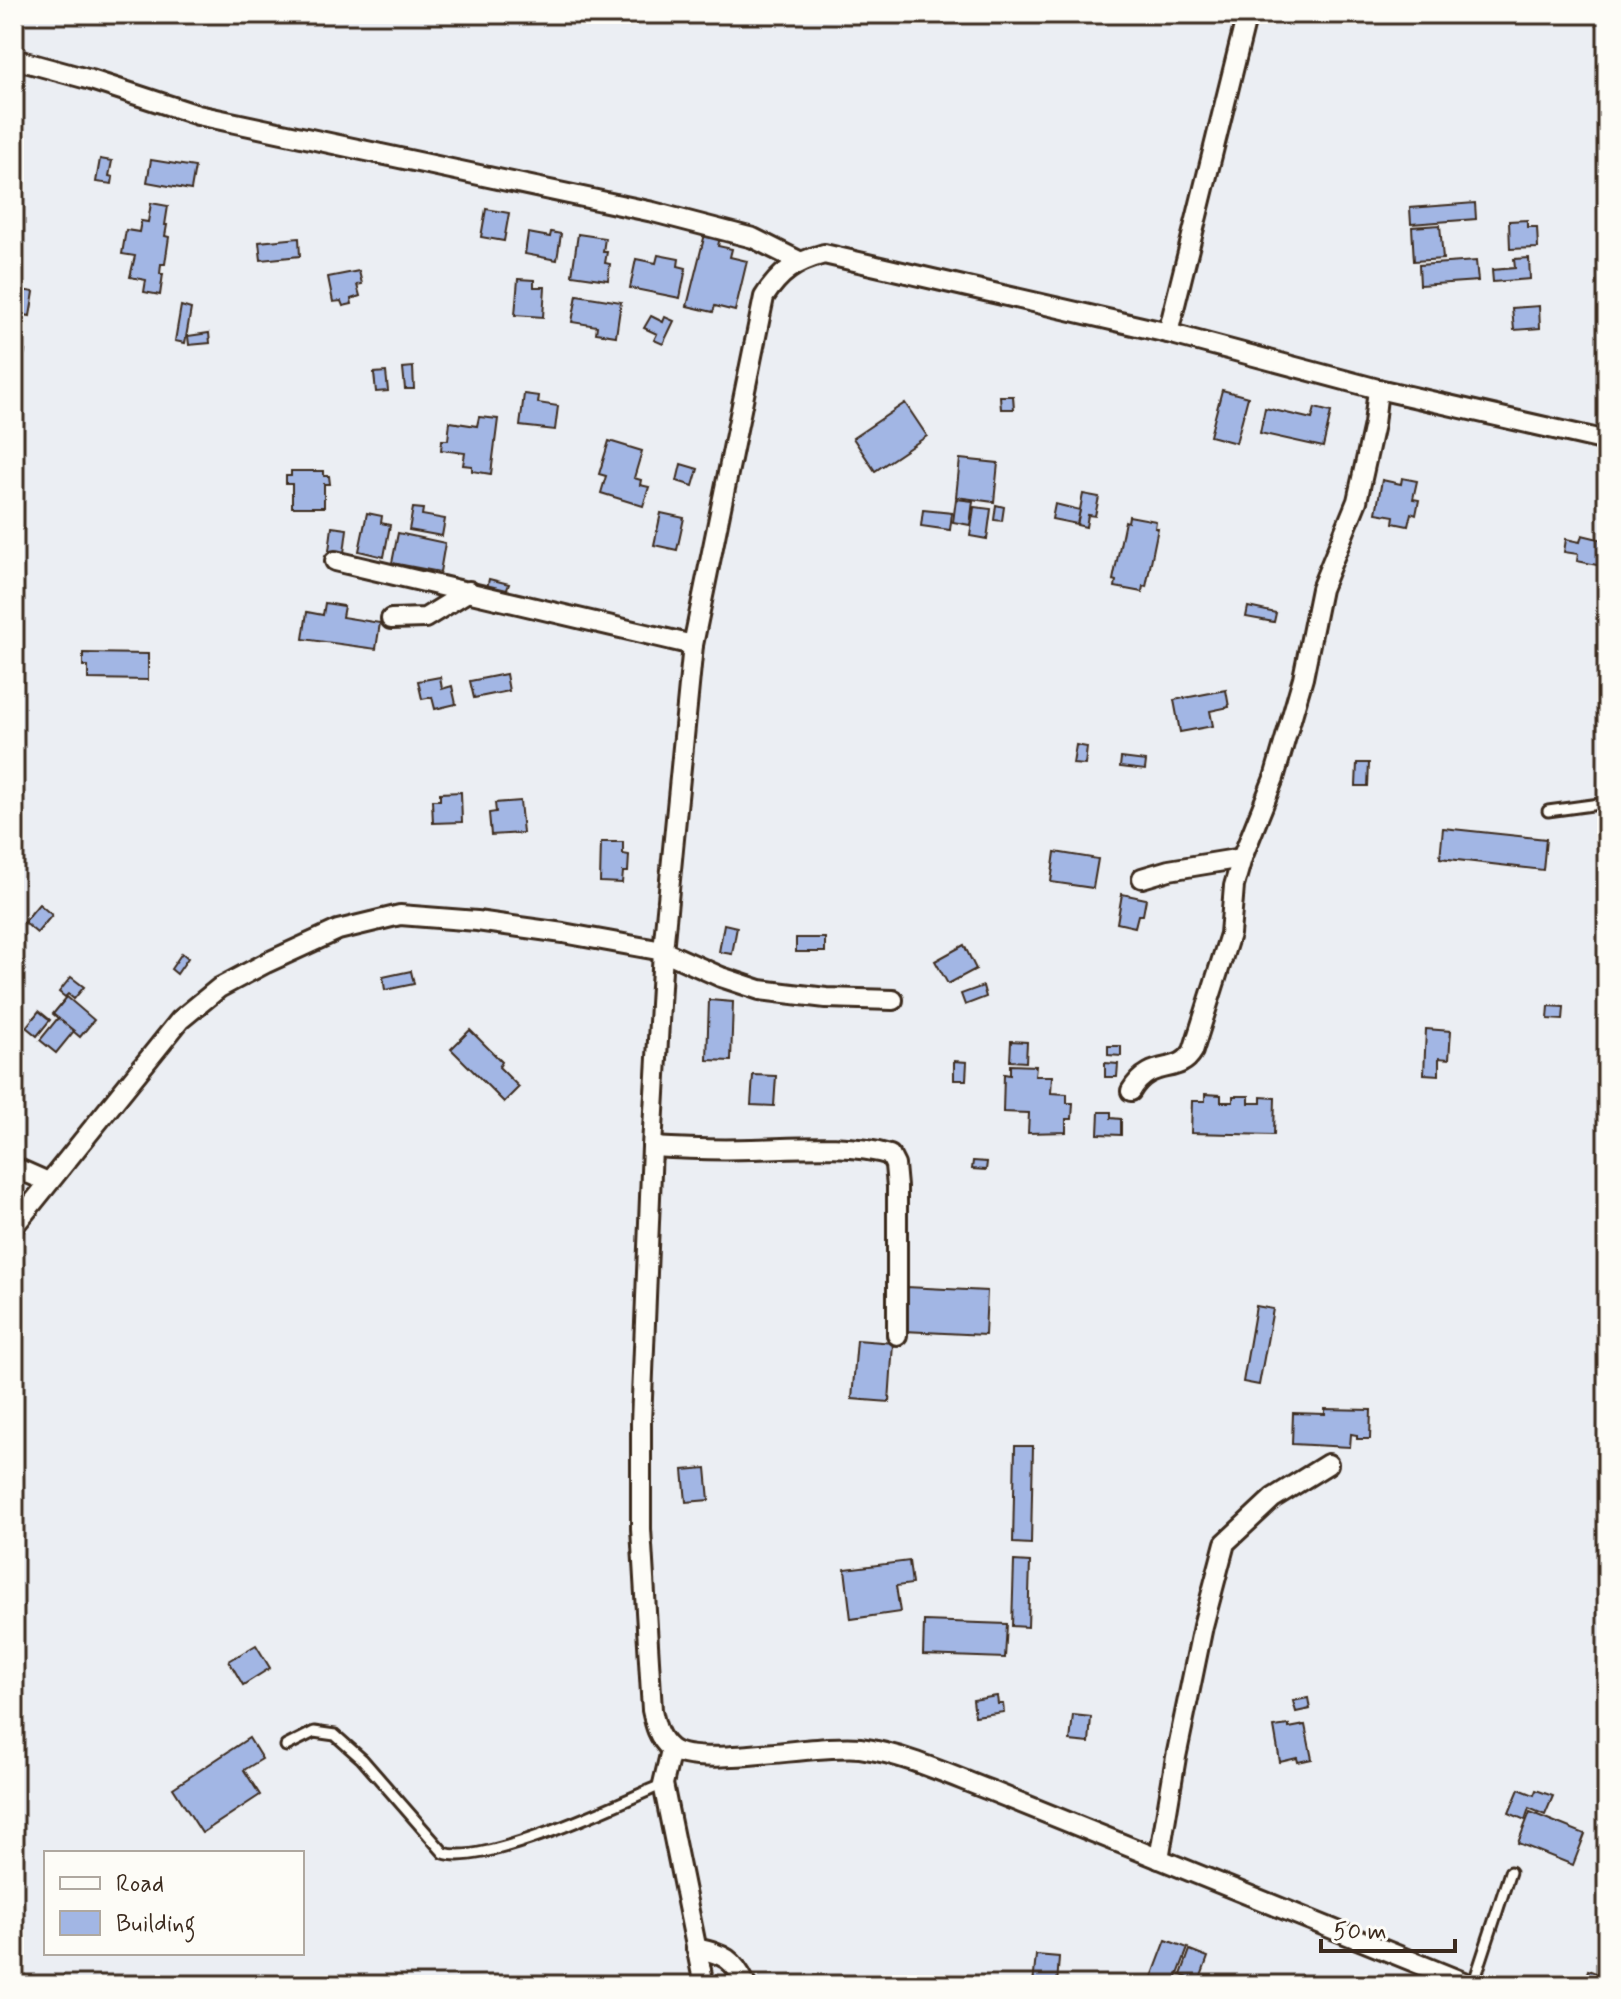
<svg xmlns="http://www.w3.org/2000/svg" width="1621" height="1999" font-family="Mynerve,sans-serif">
  <rect width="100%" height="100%" fill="#ebeef3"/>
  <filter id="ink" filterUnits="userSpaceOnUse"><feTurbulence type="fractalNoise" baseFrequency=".0125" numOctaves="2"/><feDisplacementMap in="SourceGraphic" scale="16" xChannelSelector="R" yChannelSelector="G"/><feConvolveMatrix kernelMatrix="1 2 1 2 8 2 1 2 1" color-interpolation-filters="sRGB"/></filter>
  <g filter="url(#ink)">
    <g fill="#a2b6e4" stroke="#3b2a1e" stroke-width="2">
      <path d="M 100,159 L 112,161 L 109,176 L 113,177 L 112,184 L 96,182 Z"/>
      <path d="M 151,160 L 195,167 L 191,190 L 147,182 Z"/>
      <path d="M 151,203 L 168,206 L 165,225 L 167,225 L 165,236 L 169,237 L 165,264 L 161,264 L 160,274 L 163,274 L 160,295 L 144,292 L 146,280 L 130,277 L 135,256 L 122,254 L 126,230 L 139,232 L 141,221 L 148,222 Z"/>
      <path d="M 1475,203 L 1476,219 L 1411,224 L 1410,208 Z"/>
      <path d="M 486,209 L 509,213 L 504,241 L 481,237 Z"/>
      <path d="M 1527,220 L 1527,227 L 1537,227 L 1538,248 L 1510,249 L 1509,221 Z"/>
      <path d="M 1440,225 L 1443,259 L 1414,261 L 1412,227 Z"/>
      <path d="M 551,232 L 561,234 L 557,260 L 525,254 L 528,233 L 550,237 Z"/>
      <path d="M 578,234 L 605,238 L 603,252 L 607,252 L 605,263 L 610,264 L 608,280 L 572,275 Z"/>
      <path d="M 705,234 L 720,237 L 718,246 L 732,249 L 730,257 L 747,261 L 735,311 L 715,306 L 713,312 L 687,306 Z"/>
      <path d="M 299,238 L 300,256 L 261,260 L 259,242 Z"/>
      <path d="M 658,255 L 679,259 L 678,266 L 686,268 L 680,298 L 630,288 L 636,259 L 656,263 Z"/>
      <path d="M 1529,258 L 1530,279 L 1493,282 L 1492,270 L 1515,268 L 1514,259 Z"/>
      <path d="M 1476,261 L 1478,281 L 1420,285 L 1419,265 Z"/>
      <path d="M 359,271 L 362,284 L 357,285 L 360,296 L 351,299 L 352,304 L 343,306 L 341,301 L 333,302 L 328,277 Z"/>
      <path d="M 518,279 L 534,280 L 534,287 L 545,287 L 543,317 L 515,315 Z"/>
      <path d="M 14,283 L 22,285 L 21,290 L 34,292 L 30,316 L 14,313 Z"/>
      <path d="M 577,295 L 621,302 L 616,336 L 596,333 L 597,326 L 572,322 Z"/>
      <path d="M 181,306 L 191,309 L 185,343 L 175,341 Z"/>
      <path d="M 1539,306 L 1540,328 L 1514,330 L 1512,308 Z"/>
      <path d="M 651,316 L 663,322 L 665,317 L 674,321 L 663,344 L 654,340 L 657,334 L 644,328 Z"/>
      <path d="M 209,333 L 210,343 L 189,345 L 188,336 Z"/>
      <path d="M 14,349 L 25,351 L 20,374 L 14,373 Z"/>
      <path d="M 413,367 L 414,389 L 405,389 L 403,368 Z"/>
      <path d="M 386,372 L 388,391 L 376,392 L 374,373 Z"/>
      <path d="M 1222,390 L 1248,397 L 1236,443 L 1210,436 Z"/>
      <path d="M 524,394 L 539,396 L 538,403 L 558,406 L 555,430 L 520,426 Z"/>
      <path d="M 1000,396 L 1013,396 L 1014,409 L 1001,409 Z"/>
      <path d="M 905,403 L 927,436 L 875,471 L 853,438 Z"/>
      <path d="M 1265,408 L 1312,419 L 1315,408 L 1331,412 L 1323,447 L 1260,433 Z"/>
      <path d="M 479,417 L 498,419 L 491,474 L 472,471 L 472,466 L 463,465 L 465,453 L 441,450 L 442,440 L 448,440 L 450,422 L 477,426 Z"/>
      <path d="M 609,441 L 642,451 L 634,478 L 641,480 L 640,485 L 649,487 L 643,506 L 601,493 L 606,476 L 599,474 Z"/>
      <path d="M 960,459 L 998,463 L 994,502 L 956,497 Z"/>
      <path d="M 681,464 L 698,469 L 693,486 L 677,481 Z"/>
      <path d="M 291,471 L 324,471 L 324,476 L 329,476 L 330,484 L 324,484 L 324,507 L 292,507 L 292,484 L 286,484 L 286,476 L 291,476 Z"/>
      <path d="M 1402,478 L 1417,481 L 1413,499 L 1419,500 L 1416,515 L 1411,513 L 1408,526 L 1393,523 L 1394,516 L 1376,513 L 1382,480 L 1401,484 Z"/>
      <path d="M 1083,494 L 1099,497 L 1095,516 L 1088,515 L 1086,527 L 1077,525 Z"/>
      <path d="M 956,499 L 973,501 L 970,525 L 953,522 Z"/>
      <path d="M 1055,504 L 1080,510 L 1077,524 L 1052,519 Z"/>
      <path d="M 996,505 L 1004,507 L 1002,521 L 994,520 Z"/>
      <path d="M 974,507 L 991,509 L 987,539 L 970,536 Z"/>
      <path d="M 413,508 L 423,509 L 422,515 L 445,519 L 442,536 L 409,530 Z"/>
      <path d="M 923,510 L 952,513 L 950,530 L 921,526 Z"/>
      <path d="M 367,513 L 382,516 L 381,523 L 390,525 L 384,557 L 359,551 Z"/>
      <path d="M 661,513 L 684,518 L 677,550 L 654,545 Z"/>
      <path d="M 1129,516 L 1156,521 L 1155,528 L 1158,528 L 1146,587 L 1143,586 L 1142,592 L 1115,587 L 1116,581 L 1113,580 L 1125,521 L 1128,522 Z"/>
      <path d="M 332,527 L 347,529 L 344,553 L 329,551 Z"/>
      <path d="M 398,533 L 445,543 L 440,572 L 392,563 Z"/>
      <path d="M 1582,535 L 1607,541 L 1607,567 L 1577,561 L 1578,554 L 1564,552 L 1566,539 L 1580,542 Z"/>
      <path d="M 489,579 L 509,584 L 506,592 L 487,588 Z"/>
      <path d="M 325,603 L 344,606 L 342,617 L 380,623 L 376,649 L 303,639 L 307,612 L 323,615 Z"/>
      <path d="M 1248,607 L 1276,613 L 1274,622 L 1246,617 Z"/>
      <path d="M 83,653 L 148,654 L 148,680 L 88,679 L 88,666 L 83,666 Z"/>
      <path d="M 506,674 L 509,691 L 474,698 L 470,681 Z"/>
      <path d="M 440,677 L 442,689 L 452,686 L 456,704 L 435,709 L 432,697 L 422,699 L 418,681 Z"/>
      <path d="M 1226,690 L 1229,707 L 1210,711 L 1213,726 L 1180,732 L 1174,700 Z"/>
      <path d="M 1076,745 L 1087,747 L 1085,765 L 1073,764 Z"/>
      <path d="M 1121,758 L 1146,761 L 1145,770 L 1120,767 Z"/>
      <path d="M 1357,763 L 1369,763 L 1368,786 L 1356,786 Z"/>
      <path d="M 461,792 L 462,822 L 433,823 L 432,800 L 440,800 L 440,793 Z"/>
      <path d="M 520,801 L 523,833 L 491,835 L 489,813 L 496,812 L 495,803 Z"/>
      <path d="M 1443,828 L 1546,839 L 1543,870 L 1440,858 Z"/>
      <path d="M 601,842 L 623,842 L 623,854 L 629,855 L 628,872 L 623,872 L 622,883 L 600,882 Z"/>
      <path d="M 1055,852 L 1098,859 L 1093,888 L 1051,882 Z"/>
      <path d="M 1122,894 L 1146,899 L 1143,915 L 1138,915 L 1135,927 L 1117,923 Z"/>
      <path d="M 39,904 L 52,915 L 37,933 L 24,922 Z"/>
      <path d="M 724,924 L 737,927 L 732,954 L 719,952 Z"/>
      <rect x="796" y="938" width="29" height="14"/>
      <path d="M 964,945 L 976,969 L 948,984 L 935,961 Z"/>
      <path d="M 182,953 L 188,958 L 177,974 L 171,969 Z"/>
      <path d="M 411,971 L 414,984 L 385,990 L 383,977 Z"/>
      <path d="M 71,977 L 84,987 L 74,999 L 68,994 L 65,997 L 59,992 Z"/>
      <path d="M 983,986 L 986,997 L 965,1005 L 961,994 Z"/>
      <path d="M 67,997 L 94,1020 L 80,1037 L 53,1014 Z"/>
      <path d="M 709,1000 L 733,1002 L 731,1061 L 707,1060 Z"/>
      <path d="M 1549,1006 L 1564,1007 L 1563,1020 L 1548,1019 Z"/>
      <path d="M 39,1011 L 50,1020 L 37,1036 L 26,1027 Z"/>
      <path d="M 58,1018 L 74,1031 L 56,1053 L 40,1040 Z"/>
      <path d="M 1426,1029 L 1451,1031 L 1449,1059 L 1439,1058 L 1439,1075 L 1424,1074 Z"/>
      <path d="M 470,1030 L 502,1062 L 499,1067 L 519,1087 L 504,1102 L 451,1049 Z"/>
      <path d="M 1011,1041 L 1027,1042 L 1026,1062 L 1010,1061 Z"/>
      <path d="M 1108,1046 L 1121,1046 L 1121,1056 L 1108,1055 Z"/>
      <path d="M 954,1061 L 967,1062 L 966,1080 L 954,1080 Z"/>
      <path d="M 1105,1063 L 1118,1064 L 1117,1077 L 1105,1077 Z"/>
      <path d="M 1010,1065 L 1036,1066 L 1035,1076 L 1052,1076 L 1051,1093 L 1067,1094 L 1067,1103 L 1073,1103 L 1072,1119 L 1066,1119 L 1066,1132 L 1028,1133 L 1029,1113 L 1003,1112 L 1004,1074 L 1010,1075 Z"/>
      <path d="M 753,1075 L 776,1076 L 774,1106 L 751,1105 Z"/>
      <path d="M 1205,1094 L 1221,1095 L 1221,1102 L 1233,1102 L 1233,1096 L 1249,1096 L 1249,1103 L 1261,1103 L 1261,1097 L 1275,1098 L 1274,1135 L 1191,1133 L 1192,1101 L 1205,1101 Z"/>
      <path d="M 1099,1112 L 1111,1112 L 1111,1118 L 1121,1119 L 1121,1135 L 1098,1134 Z"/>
      <path d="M 973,1161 L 987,1162 L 986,1170 L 972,1169 Z"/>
      <path d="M 906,1287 L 987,1291 L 985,1335 L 904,1331 Z"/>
      <path d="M 1256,1306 L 1273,1309 L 1259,1385 L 1243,1382 Z"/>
      <path d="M 857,1340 L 893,1343 L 889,1402 L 852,1399 Z"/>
      <path d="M 1325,1409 L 1371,1410 L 1370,1439 L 1357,1439 L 1357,1435 L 1351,1434 L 1350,1447 L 1292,1444 L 1293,1413 L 1325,1414 Z"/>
      <path d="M 1015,1446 L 1033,1446 L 1031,1544 L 1013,1543 Z"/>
      <path d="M 706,1468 L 709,1500 L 686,1502 L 683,1470 Z"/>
      <path d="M 909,1561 L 912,1584 L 896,1586 L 900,1612 L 851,1619 L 845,1569 Z"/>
      <path d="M 1014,1561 L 1030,1562 L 1028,1627 L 1012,1626 Z"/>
      <path d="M 924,1621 L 1007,1624 L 1005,1658 L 923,1655 Z"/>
      <path d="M 256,1645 L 270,1668 L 243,1685 L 229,1661 Z"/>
      <path d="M 997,1696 L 998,1704 L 1003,1704 L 1004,1712 L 975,1716 L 973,1700 Z"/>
      <path d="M 1308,1698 L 1310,1709 L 1296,1712 L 1293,1701 Z"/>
      <path d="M 1073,1715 L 1091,1717 L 1089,1743 L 1070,1741 Z"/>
      <path d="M 1289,1725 L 1289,1728 L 1305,1725 L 1312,1759 L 1298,1762 L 1297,1758 L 1280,1762 L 1274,1727 Z"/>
      <path d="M 249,1738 L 262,1759 L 244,1770 L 260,1795 L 202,1833 L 173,1788 Z"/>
      <path d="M 1519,1789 L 1534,1795 L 1536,1790 L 1553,1796 L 1545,1815 L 1529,1808 L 1525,1820 L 1509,1813 Z"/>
      <path d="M 1530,1812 L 1585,1834 L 1573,1865 L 1518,1843 Z"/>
      <path d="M 1166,1940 L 1188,1948 L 1174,1985 L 1149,1985 Z"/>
      <path d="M 1190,1950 L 1208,1957 L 1199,1982 L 1181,1975 Z"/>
      <path d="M 1036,1955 L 1059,1957 L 1057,1985 L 1033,1985 Z"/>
      <path d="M 1588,1970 L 1599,1974 L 1595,1985 L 1583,1985 Z"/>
    </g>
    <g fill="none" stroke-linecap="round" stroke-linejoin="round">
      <defs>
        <g id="lane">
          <path d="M 1548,811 L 1607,803"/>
          <path d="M 286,1746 L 314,1732 L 335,1735 L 362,1759 L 444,1853 C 484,1867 620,1803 663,1784"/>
          <path d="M 1473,1985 L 1510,1872"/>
        </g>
        <g id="street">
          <path d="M 1247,14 L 1168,333 L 824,254 C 795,262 780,272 764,297 L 693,645 L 663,951 L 652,1147 L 641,1423 L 641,1529 L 652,1710 C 655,1724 658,1738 670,1748 C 695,1770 819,1743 860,1748 C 904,1754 947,1774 989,1790 L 1471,1985"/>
          <path d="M 14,59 L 91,80 L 198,115 L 653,212 L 753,238 L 799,261"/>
          <path d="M 1168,333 L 1378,389 L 1607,441"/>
          <path d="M 335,561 L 693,645"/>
          <path d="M 391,619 L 425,618 L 469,591"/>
          <path d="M 1142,878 L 1169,870 L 1242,858"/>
          <path d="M 1131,1091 C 1152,1056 1178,1077 1193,1051 L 1230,934 L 1234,886 L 1242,858 L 1274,778 L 1303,678 L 1321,589 L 1357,501 L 1374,424 L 1378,389"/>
          <path d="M 652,1147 C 685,1149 719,1150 752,1149 C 795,1148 850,1143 890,1155 L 895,1165 L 897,1187 L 897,1335"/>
          <path d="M 14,1167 L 48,1182"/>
          <path d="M 14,1226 L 180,1020 L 219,988 L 266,963 L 338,930 L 400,915 L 477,921 L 563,933 L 663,951 L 721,977 L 760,990 L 826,998 L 893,1000"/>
          <path d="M 671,1750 L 663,1784 L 704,1985"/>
          <path d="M 1159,1859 L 1176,1757 L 1203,1626 L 1225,1543 L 1273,1498 L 1328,1464"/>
          <path d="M 696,1948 C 725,1955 733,1958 746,1985"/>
        </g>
      </defs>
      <use href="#lane" stroke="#3b2a1e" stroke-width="15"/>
      <use href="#street" stroke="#3b2a1e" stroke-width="24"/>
      <use href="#lane" stroke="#fdfcf7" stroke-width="9"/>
      <use href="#street" stroke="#fdfcf7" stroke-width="18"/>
    </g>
  </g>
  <rect width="1621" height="1999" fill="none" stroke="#fdfcf7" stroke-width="48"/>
  <rect x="24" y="24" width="1573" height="1951" fill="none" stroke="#3b2a1e" stroke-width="3" filter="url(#ink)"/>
  <rect x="44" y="1851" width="260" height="104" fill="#fdfcf7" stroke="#afa8a0" stroke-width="2"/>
  <rect x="60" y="1877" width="40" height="12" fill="#fdfcf7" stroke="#afa8a0" stroke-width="2"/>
  <text x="116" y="1891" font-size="24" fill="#3b2a1e">Road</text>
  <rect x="60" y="1911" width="40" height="24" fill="#a2b6e4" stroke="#afa8a0" stroke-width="2"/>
  <text x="116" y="1931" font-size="24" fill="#3b2a1e">Building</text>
  <path d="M1321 1939v12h134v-12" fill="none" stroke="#3b2a1e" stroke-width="4"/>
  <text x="1333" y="1939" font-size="24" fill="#3b2a1e" stroke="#fdfcf7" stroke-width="6" paint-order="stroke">50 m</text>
</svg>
